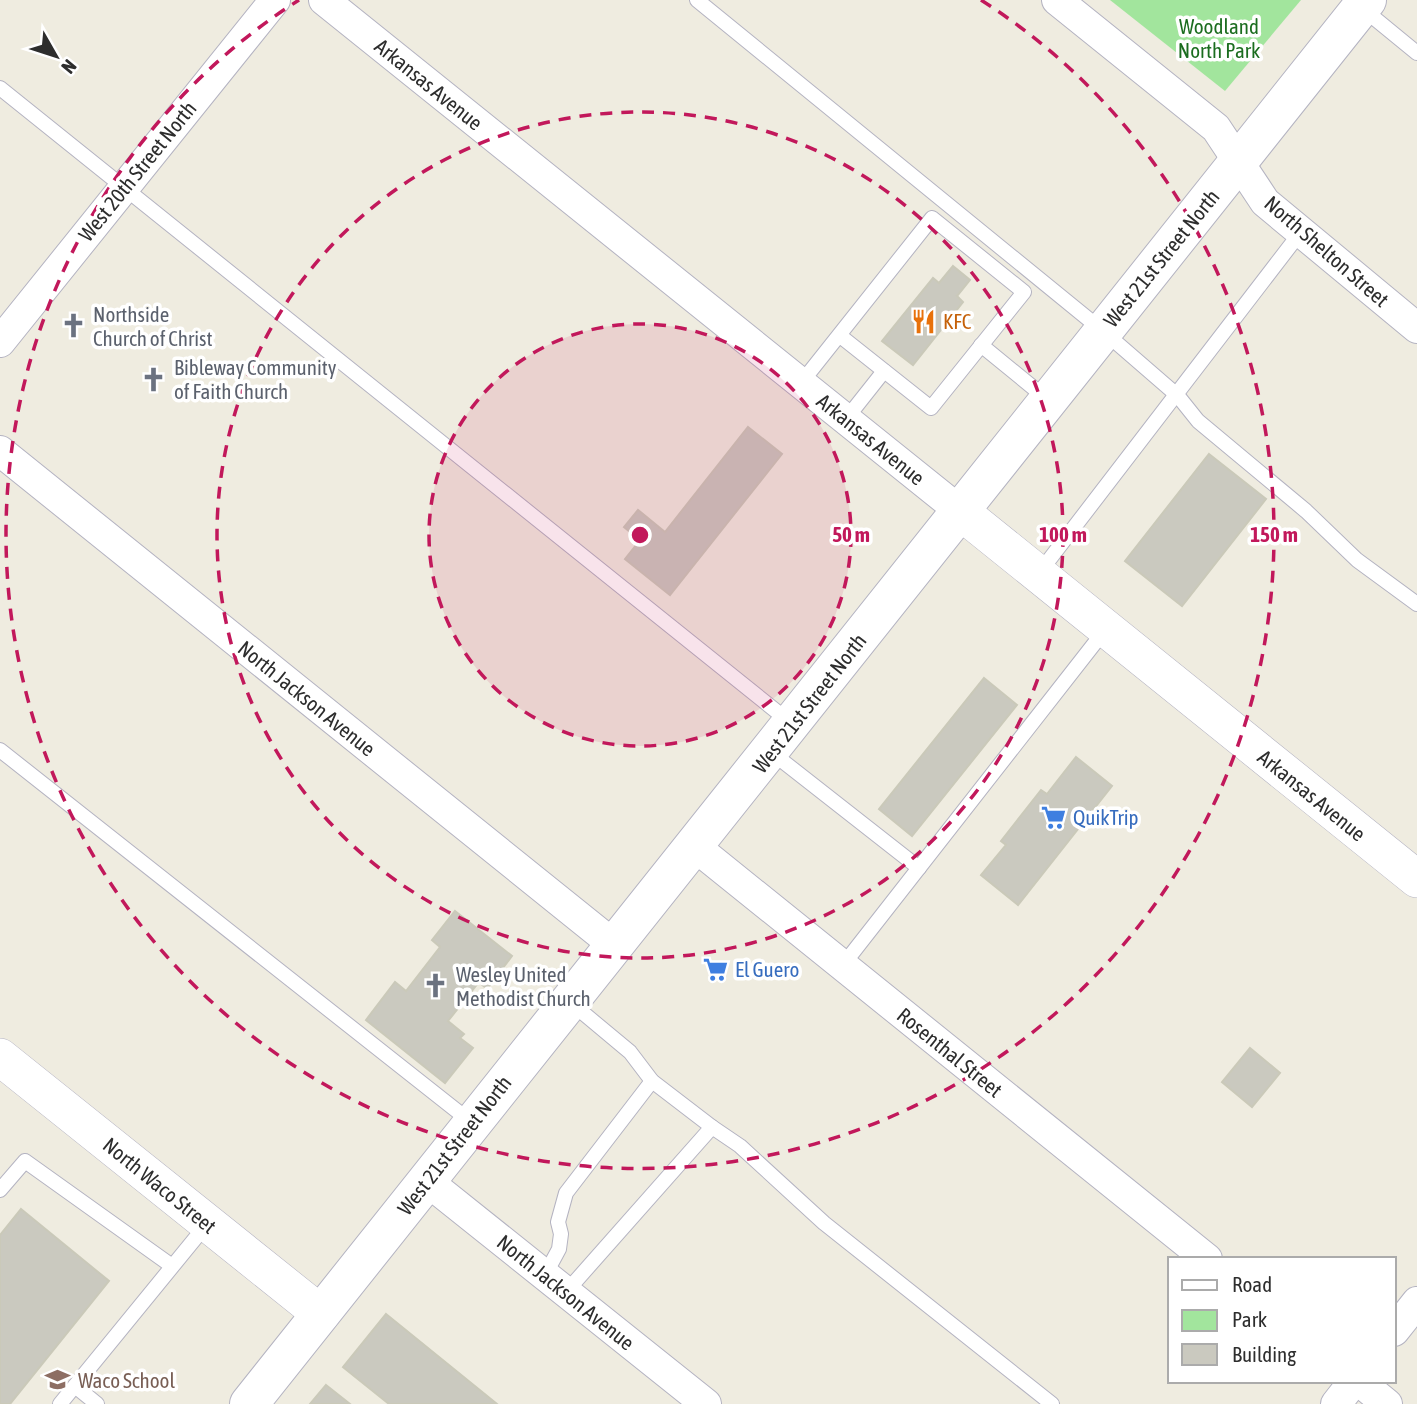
<svg xmlns="http://www.w3.org/2000/svg" width="1417" height="1404" font-family="'Asap Condensed',sans-serif">
  <rect width="100%" height="100%" fill="#efece0"/>
  <path fill="#a2e59d" d="M 1110,0 L 1301,0 L 1225,91 Z"/>
  <g fill="#cac9bf" stroke="#cac9b9" stroke-width="2">
    <path d="M 953,266 L 970,280 L 957,296 L 963,302 L 913,365 L 882,341 L 933,278 L 939,283 Z"/>
    <path d="M 748,427 L 782,454 L 670,595 L 625,559 L 640,540 L 624,527 L 638,510 L 665,532 Z"/>
    <path d="M 1209,454 L 1266,499 L 1182,606 L 1125,561 Z"/>
    <path d="M 984,678 L 1017,705 L 912,836 L 879,809 Z"/>
    <path d="M 1076,757 L 1112,786 L 1018,905 L 981,875 L 1006,845 L 1001,841 L 1041,790 L 1047,794 Z"/>
    <path d="M 455,911 L 512,956 L 487,989 L 479,982 L 448,1021 L 464,1034 L 460,1038 L 473,1048 L 445,1083 L 366,1020 L 395,982 L 406,991 L 440,947 L 432,940 Z"/>
    <path d="M 1250,1048 L 1280,1073 L 1252,1107 L 1222,1082 Z"/>
    <path d="M 21,1209 L 109,1281 L 10,1404 L 0,1404 L 0,1235 Z"/>
    <path d="M 386,1314 L 497,1404 L 389,1404 L 343,1367 Z"/>
    <path d="M 326,1385 L 350,1404 L 310,1404 Z"/>
  </g>
  <g fill="none" stroke-linecap="round" stroke-linejoin="round">
    <defs>
      <g id="service">
        <path d="M 697,0 L 1103,331 L 1178,396 L 1198,421 L 1306,511 L 1357,560 L 1417,604"/>
        <path d="M 1362,8 L 1417,53"/>
        <path d="M 0,88 L 791,723"/>
        <path d="M 981,345 L 1047,399"/>
        <path d="M 801,383 L 932,218 L 1024,292 L 931,408 L 839,335"/>
        <path d="M 846,419 L 884,371"/>
        <path d="M 1039,573 L 1300,233"/>
        <path d="M 0,750 L 471,1122"/>
        <path d="M 771,752 L 919,868"/>
        <path d="M 843,965 L 1105,630"/>
        <path d="M 712,1127 L 740,1146 L 824,1223 L 1052,1404"/>
        <path d="M 0,1190 L 25,1161 L 172,1266"/>
        <path d="M 545,1275 L 559,1249 L 561,1234 L 558,1222 L 566,1193 L 652,1081"/>
        <path d="M 566,1292 L 712,1127 L 652,1081 L 630,1052 L 570,1002"/>
        <path d="M 75,1386 L 97,1404"/>
        <path d="M 60,1404 L 207,1224"/>
      </g>
      <g id="minor">
        <path d="M 324,0 L 960,511"/>
        <path d="M 1057,0 L 1216,128 L 1265,202 L 1417,328"/>
        <path d="M 0,342 L 275,0"/>
        <path d="M 0,451 L 614,945"/>
        <path d="M 693,845 L 1207,1259"/>
        <path d="M 427,1181 L 706,1404"/>
        <path d="M 1394,1331 L 1417,1302"/>
        <path d="M 1359,1381 L 1387,1404"/>
        <path d="M 1336,1404 L 1354,1381"/>
      </g>
      <g id="tertiary">
        <path d="M 960,511 L 1417,879"/>
        <path d="M 0,1057 L 321,1314"/>
      </g>
      <path id="secondary" d="M 249,1404 L 1367,0"/>
    </defs>
    <use href="#service" stroke="#b4b3c1" stroke-width="16"/>
    <use href="#minor" stroke="#b4b3c1" stroke-width="32"/>
    <use href="#tertiary" stroke="#b4b3c1" stroke-width="38"/>
    <use href="#secondary" stroke="#b4b3c1" stroke-width="40"/>
    <use href="#service" stroke="#fff" stroke-width="14"/>
    <use href="#minor" stroke="#fff" stroke-width="30"/>
    <use href="#tertiary" stroke="#fff" stroke-width="37"/>
    <use href="#secondary" stroke="#fff" stroke-width="38"/>
  </g>
  <circle cx="640" cy="535" r="211" fill="#c2185b" fill-opacity=".12"/>
  <g fill="none" stroke="#c2185b" stroke-width="3.5" stroke-dasharray="12 9">
    <circle cx="640" cy="535" r="211"/>
    <circle cx="640" cy="535" r="423"/>
    <path d="M981 0A634 634 0 1 1 299 0"/>
  </g>
  <defs>
    <symbol id="restaurant-bare" viewBox="-9 -9 18 18"><path d="M-5-6h1v4h1v-4h1v4h1v-4h1v5L-1.5 .5V6h-2V.5L-5-1ZM5-6V6H3V1.5H1.5Q1.5-4 5-6Z" fill="#e8710a" stroke="#fff" stroke-width="2.5" paint-order="stroke"/></symbol>
    <symbol id="church-bare" viewBox="-9 -9 18 18"><path d="M-1.2-6h2.4v3.5h3.3v2.4h-3.3V6h-2.4V-.1h-3.3v-2.4h3.3Z" fill="#6b7280" stroke="#fff" stroke-width="2.5" paint-order="stroke"/></symbol>
    <symbol id="supermarket-bare" viewBox="-9 -9 18 18"><path d="M-6-5.5h2.5l.6 2H6L4.5 2H-2.5L-4.4-4H-6ZM-1.5 3.2a1.3 1.3 0 1 0 .1 0ZM3 3.2a1.3 1.3 0 1 0 .1 0Z" fill="#3f7fe0" stroke="#fff" stroke-width="2.5" paint-order="stroke"/></symbol>
    <symbol id="school-bare" viewBox="-9 -9 18 18"><path d="M0-5L7-2L0 1L-7-2ZM-4 1L0 2.5L4 1V4Q0 6-4 4Z" fill="#8d6e63" stroke="#fff" stroke-width="2.5" paint-order="stroke"/></symbol>
  </defs>
  <g fill-rule="evenodd">
    <use href="#restaurant-bare" x="906" y="304" width="35" height="35"/>
    <use href="#church-bare" x="56" y="308" width="35" height="35"/>
    <use href="#church-bare" x="136" y="362" width="35" height="35"/>
    <use href="#supermarket-bare" x="1036" y="800" width="35" height="35"/>
    <use href="#supermarket-bare" x="698" y="952" width="35" height="35"/>
    <use href="#church-bare" x="418" y="968" width="35" height="35"/>
    <use href="#school-bare" x="40" y="1362" width="35" height="35"/>
  </g>
  <g text-anchor="middle" dominant-baseline="central" stroke-width="7" stroke-linejoin="round" paint-order="stroke">
    <g font-size="21" fill="#1b6d1f" stroke="#fff">
      <text x="1219" y="26">Woodland<tspan x="1219" dy="24">North Park</tspan></text>
    </g>
    <g font-size="21" fill="#2d2d2d" stroke="#fff">
      <text transform="translate(429 84) rotate(39)">Arkansas Avenue</text>
      <text transform="translate(137 171) rotate(-51)">West 20th Street North</text>
      <text transform="translate(1327 251) rotate(41)">North Shelton Street</text>
      <text transform="translate(1161 258) rotate(-51)">West 21st Street North</text>
      <text transform="translate(871 439) rotate(39)">Arkansas Avenue</text>
      <text transform="translate(307 698) rotate(39)">North Jackson Avenue</text>
      <text transform="translate(809 703) rotate(-52)">West 21st Street North</text>
      <text transform="translate(1312 795) rotate(39)">Arkansas Avenue</text>
      <text transform="translate(950 1052) rotate(39)">Rosenthal Street</text>
      <text transform="translate(454 1145) rotate(-52)">West 21st Street North</text>
      <text transform="translate(160 1185) rotate(39)">North Waco Street</text>
      <text transform="translate(566 1292) rotate(39)">North Jackson Avenue</text>
    </g>
    <g font-size="21" fill="#5b616d" stroke="#fff" text-anchor="start">
      <text x="93" y="314">Northside<tspan x="93" dy="24">Church of Christ</tspan></text>
      <text x="174" y="367">Bibleway Community<tspan x="174" dy="24">of Faith Church</tspan></text>
      <text x="456" y="974">Wesley United<tspan x="456" dy="24">Methodist Church</tspan></text>
    </g>
    <g font-size="21" fill="#c56008" stroke="#fff" text-anchor="start">
      <text x="943" y="321">KFC</text>
    </g>
    <g font-size="21" fill="#366cbe" stroke="#fff" text-anchor="start">
      <text x="1073" y="817">QuikTrip</text>
      <text x="735" y="969">El Guero</text>
    </g>
    <g font-size="21" fill="#785e54" stroke="#fff" text-anchor="start">
      <text x="78" y="1380">Waco School</text>
    </g>
  </g>
  <circle cx="640" cy="535" r="10" fill="#c2185b" stroke="#fff" stroke-width="3.5"/>
  <g font-size="21" text-anchor="middle" font-weight="bold" fill="#c2185b" stroke="#fff" stroke-width="7" stroke-linejoin="round" paint-order="stroke">
    <text x="851" y="542">50 m</text>
    <text x="1063" y="542">100 m</text>
    <text x="1274" y="542">150 m</text>
  </g>
  <rect x="1168" y="1257" width="228" height="126" fill="#ffffff" stroke="#ababab" stroke-width="2"/>
  <rect x="1182" y="1280" width="35" height="10" fill="#ffffff" stroke="#ababab" stroke-width="2"/>
  <text x="1232" y="1292" font-size="21" fill="#2d2d2d">Road</text>
  <rect x="1182" y="1310" width="35" height="21" fill="#a2e59d" stroke="#ababab" stroke-width="2"/>
  <text x="1232" y="1327" font-size="21" fill="#2d2d2d">Park</text>
  <rect x="1182" y="1344" width="35" height="21" fill="#cac9bf" stroke="#ababab" stroke-width="2"/>
  <text x="1232" y="1362" font-size="21" fill="#2d2d2d">Building</text>
  <g transform="translate(56 56) rotate(129)" stroke="#ffffff" stroke-width="5" paint-order="stroke">
  <path d="M0-5L12 26L0 18L-12 26Z" fill="#2d2d2d"/>
  <text y="-10" font-size="19" font-weight="bold" text-anchor="middle" fill="#2d2d2d">N</text>
  </g>
</svg>
